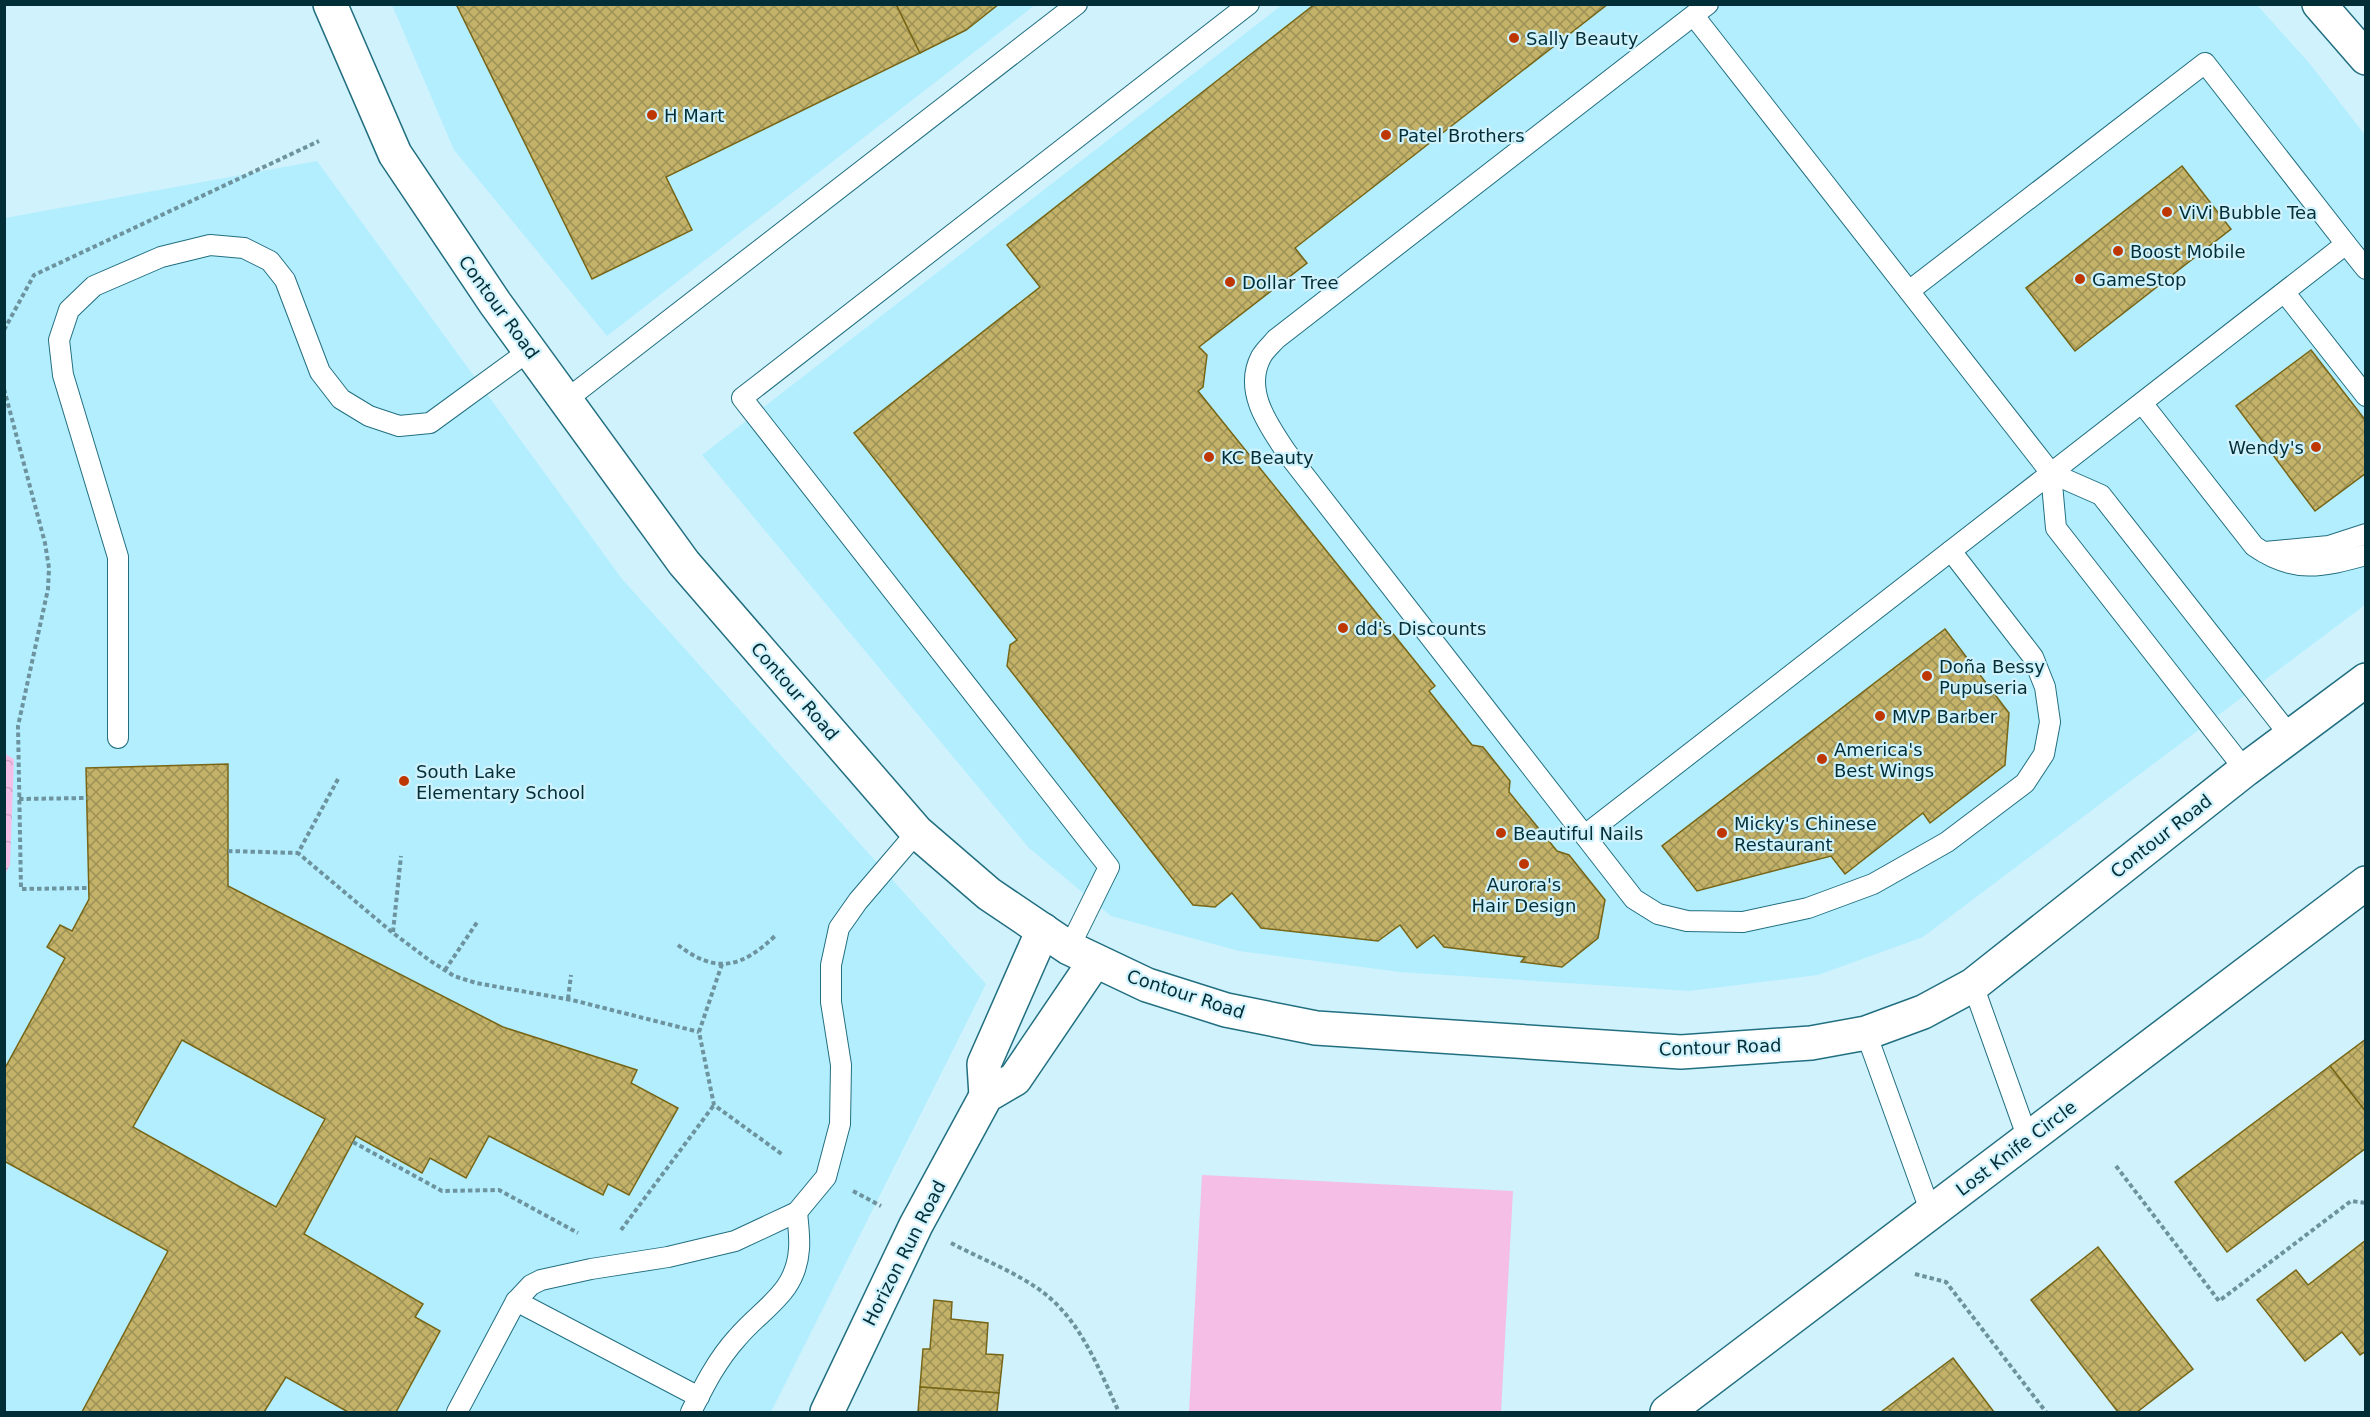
<svg xmlns="http://www.w3.org/2000/svg" width="2370" height="1417" font-family="'DejaVu Sans',sans-serif">
  <defs>
    <pattern id="forest-crowns" width="20" height="18" patternUnits="userSpaceOnUse" patternTransform="scale(1.5)"><rect width="20" height="18" fill="#f5bee6"/><path d="M2 6a3 3 0 1 1 6 0M12 15a3 3 0 1 1 6 0" fill="none" stroke="#d0a4c6"/></pattern>
    <pattern id="building-cross-hatch" width="8" height="8" patternUnits="userSpaceOnUse" patternTransform="scale(1.5)"><rect width="8" height="8" fill="#c3b268"/><path d="M0 0l8 8M0 8l8-8" fill="none" stroke="#9c9157"/></pattern>
  </defs>
  <rect width="100%" height="100%" fill="#cff2fc"/>
  <g fill="#b3eeff">
    <path d="M 392,5 L 1035,5 L 607,336 L 454,150 Z"/>
    <path d="M 1282,5 L 2257,5 L 2310,64 L 2365,135 L 2365,605 L 1923,937 L 1818,975 L 1689,991 L 1400,972 L 1239,951 L 1111,916 L 1029,848 L 702,455 Z"/>
    <path d="M 317,161 L 622,579 L 986,984 L 771,1412 L 5,1412 L 5,218 Z"/>
  </g>
  <path fill="url(#forest-crowns)" d="M 5,754 L 14,759 L 10,865 L 5,874 Z"/>
  <path fill="#f5bee6" d="M 1202,1175 L 1513,1191 L 1501,1412 L 1189,1412 Z"/>
  <g fill="url(#building-cross-hatch)" stroke="#776617" stroke-width="1.5" fill-rule="evenodd">
    <path d="M 456,4 L 896,4 L 920,53 L 666,177 L 692,230 L 592,279 Z"/>
    <path d="M 896,4 L 999,4 L 966,30 L 920,53 Z"/>
    <path d="M 1315,4 L 1608,4 L 1295,248 L 1307,263 L 1199,347 L 1207,355 L 1203,387 L 1198,391 L 1435,686 L 1429,691 L 1472,745 L 1483,747 L 1510,781 L 1509,792 L 1557,851 L 1569,855 L 1605,900 L 1598,938 L 1562,967 L 1521,962 L 1525,957 L 1444,947 L 1434,935 L 1417,948 L 1400,925 L 1378,941 L 1261,928 L 1232,893 L 1215,907 L 1193,905 L 1007,666 L 1010,645 L 1017,640 L 854,433 L 1040,287 L 1007,245 Z"/>
    <path d="M 2182,166 L 2231,229 L 2075,351 L 2026,288 Z"/>
    <path d="M 2311,350 L 2366,421 L 2366,473 L 2315,511 L 2236,406 Z"/>
    <path d="M 1945,629 L 2009,713 L 2005,765 L 1930,823 L 1923,813 L 1845,874 L 1831,856 L 1697,891 L 1662,846 Z"/>
    <path d="M 228,764 L 228,886 L 503,1027 L 637,1070 L 631,1083 L 678,1108 L 629,1195 L 608,1184 L 603,1195 L 489,1136 L 466,1178 L 430,1158 L 422,1173 L 356,1136 L 304,1234 L 423,1304 L 415,1317 L 440,1331 L 396,1412 L 348,1412 L 286,1377 L 264,1412 L 82,1412 L 168,1251 L 4,1161 L 4,1070 L 65,958 L 47,947 L 60,925 L 72,931 L 89,899 L 86,768 ZM 182,1040 L 325,1119 L 276,1207 L 133,1127 Z"/>
    <path d="M 2366,1039 L 2366,1112 L 2330,1066 Z"/>
    <path d="M 2330,1066 L 2366,1112 L 2366,1148 L 2227,1252 L 2175,1182 Z"/>
    <path d="M 2366,1240 L 2366,1351 L 2360,1355 L 2342,1332 L 2305,1361 L 2257,1300 L 2296,1270 L 2308,1285 Z"/>
    <path d="M 2098,1247 L 2193,1369 L 2137,1412 L 2118,1412 L 2031,1300 Z"/>
    <path d="M 934,1300 L 952,1302 L 951,1319 L 988,1323 L 986,1354 L 1003,1355 L 999,1393 L 920,1387 L 923,1349 L 930,1349 Z"/>
    <path d="M 1953,1358 L 1994,1412 L 1881,1412 Z"/>
    <path d="M 920,1387 L 999,1393 L 997,1412 L 918,1412 Z"/>
  </g>
  <g fill="none" stroke-linecap="round" stroke-linejoin="round">
    <defs>
      <g id="lane">
        <path d="M 1708,4 L 1276,339 C 1271,345 1264,351 1261,357 C 1243,391 1269,426 1287,453 L 1634,899 L 1658,914 L 1687,921 L 1743,922 L 1808,908 L 1873,884 L 1947,842 L 2025,783 L 2044,754 L 2050,722 L 2045,687 L 2033,657 L 1951,551"/>
        <path d="M 1694,16 L 2051,473 L 2101,495 L 2291,737"/>
        <path d="M 2346,244 L 2366,269"/>
        <path d="M 2285,293 L 2366,396"/>
        <path d="M 566,400 L 1077,4"/>
        <path d="M 2142,403 L 2254,546 C 2294,574 2322,567 2366,555"/>
        <path d="M 2051,473 L 2056,528 L 2245,770"/>
        <path d="M 2265,552 L 2329,546 L 2366,534"/>
        <path d="M 118,738 L 118,557 L 63,375 L 59,340 L 69,310 L 94,286 L 161,257 L 210,245 L 244,248 L 270,261 L 285,280 L 320,372 L 341,399 L 369,416 L 399,426 L 430,423 L 530,350"/>
        <path d="M 1585,835 L 2346,244 L 2205,63 L 1909,291"/>
        <path d="M 1069,948 L 1109,867 L 742,398 L 1249,4"/>
        <path d="M 1973,985 L 2028,1139"/>
        <path d="M 1866,1033 L 1931,1213"/>
        <path d="M 516,1301 L 699,1397"/>
        <path d="M 457,1412 L 516,1301 L 531,1285 L 541,1280 L 591,1269 L 668,1257 L 735,1241 L 797,1212 L 826,1177 L 840,1124 L 841,1065 L 831,1002 L 831,965 L 839,928 L 858,901 L 917,832"/>
        <path d="M 691,1412 C 704,1386 717,1360 737,1338 C 763,1307 796,1294 799,1249 C 800,1237 798,1224 797,1212"/>
      </g>
      <g id="street">
        <path d="M 986,1096 L 984,1064 L 1043,930"/>
        <path d="M 827,1412 L 916,1225 L 986,1096 L 1015,1079 L 1095,961"/>
        <path d="M 1667,1412 L 2366,883"/>
      </g>
      <g id="secondary">
        <path d="M 330,4 L 395,154 L 495,303 L 684,563 L 917,832 L 989,894 L 1069,948 L 1147,985 L 1226,1010 L 1316,1028 L 1681,1052 L 1811,1043 L 1866,1033 L 1923,1012 L 1973,985 L 2245,770 L 2366,680"/>
        <path d="M 2319,4 L 2366,58"/>
      </g>
    </defs>
    <use href="#lane" stroke="#226f80" stroke-width="22"/>
    <use href="#street" stroke="#226f80" stroke-width="36"/>
    <use href="#secondary" stroke="#226f80" stroke-width="36"/>
    <g stroke="#6d949e" stroke-width="4" stroke-dasharray="4.5 3" stroke-linecap="butt">
      <path d="M 4,330 L 34,275 L 319,141"/>
      <path d="M 4,389 L 45,543 L 49,568 L 48,589 L 18,726 L 21,889 L 88,888"/>
      <path d="M 338,779 L 298,853 L 393,933 L 429,960 L 454,976 L 476,983 L 572,1000 L 699,1032"/>
      <path d="M 19,799 L 87,798"/>
      <path d="M 228,851 L 298,853"/>
      <path d="M 393,932 L 401,856"/>
      <path d="M 678,945 C 717,975 742,967 775,936"/>
      <path d="M 722,964 L 699,1032 L 714,1105 L 783,1155"/>
      <path d="M 445,970 L 478,921"/>
      <path d="M 568,999 L 571,975"/>
      <path d="M 353,1142 L 442,1191 L 499,1190 L 578,1233"/>
      <path d="M 2116,1166 L 2219,1301 L 2351,1201 L 2366,1203"/>
      <path d="M 853,1191 L 881,1206"/>
      <path d="M 621,1230 L 714,1105"/>
      <path d="M 951,1243 C 979,1258 1011,1270 1037,1288 C 1080,1317 1098,1368 1119,1412"/>
      <path d="M 1915,1274 L 1946,1282 L 2046,1412"/>
    </g>
    <use href="#lane" stroke="#fff" stroke-width="20"/>
    <use href="#street" stroke="#fff" stroke-width="33"/>
    <use href="#secondary" stroke="#fff" stroke-width="33"/>
  </g>
  <g fill="#be3602" stroke="#cff2fc" stroke-width="2">
    <circle cx="1514" cy="38" r="6"/>
    <circle cx="652" cy="115" r="6"/>
    <circle cx="1386" cy="135" r="6"/>
    <circle cx="2167" cy="212" r="6"/>
    <circle cx="2118" cy="251" r="6"/>
    <circle cx="2080" cy="279" r="6"/>
    <circle cx="1230" cy="282" r="6"/>
    <circle cx="2316" cy="447" r="6"/>
    <circle cx="1209" cy="457" r="6"/>
    <circle cx="1343" cy="628" r="6"/>
    <circle cx="1927" cy="676" r="6"/>
    <circle cx="1880" cy="716" r="6"/>
    <circle cx="1822" cy="759" r="6"/>
    <circle cx="404" cy="781" r="6"/>
    <circle cx="1501" cy="833" r="6"/>
    <circle cx="1722" cy="833" r="6"/>
    <circle cx="1524" cy="864" r="6"/>
  </g>
  <g text-anchor="middle" dominant-baseline="central" stroke-width="4.5" stroke-linejoin="round" paint-order="stroke">
    <g font-size="18" fill="#022e38" stroke="#cff2fc" text-anchor="start">
      <text x="1526" y="38">Sally Beauty</text>
      <text x="664" y="115">H Mart</text>
      <text x="1398" y="135">Patel Brothers</text>
      <text x="2179" y="212">ViVi Bubble Tea</text>
      <text x="2130" y="251">Boost Mobile</text>
      <text x="2092" y="279">GameStop</text>
      <text x="1242" y="282">Dollar Tree</text>
      <text x="2304" y="447" text-anchor="end">Wendy's</text>
      <text x="1221" y="457">KC Beauty</text>
      <text x="1355" y="628">dd's Discounts</text>
      <text x="1939" y="666">Doña Bessy<tspan x="1939" dy="21">Pupuseria</tspan></text>
      <text x="1892" y="716">MVP Barber</text>
      <text x="1834" y="749">America's<tspan x="1834" dy="21">Best Wings</tspan></text>
      <text x="416" y="771">South Lake<tspan x="416" dy="21">Elementary School</tspan></text>
      <text x="1734" y="823">Micky's Chinese<tspan x="1734" dy="21">Restaurant</tspan></text>
      <text x="1513" y="833">Beautiful Nails</text>
      <text x="1524" y="884" text-anchor="middle">Aurora's<tspan x="1524" dy="21">Hair Design</tspan></text>
    </g>
    <g font-size="18" fill="#022e38" stroke="#cff2fc">
      <text transform="translate(499 307) rotate(54)">Contour Road</text>
      <text transform="translate(795 691) rotate(49)">Contour Road</text>
      <text transform="translate(2161 836) rotate(-38)">Contour Road</text>
      <text transform="translate(1186 994) rotate(18)">Contour Road</text>
      <text transform="translate(1720 1047) rotate(-2)">Contour Road</text>
      <text transform="translate(2016 1148) rotate(-37)">Lost Knife Circle</text>
      <text transform="translate(904 1253) rotate(-63)">Horizon Run Road</text>
    </g>
  </g>
  <rect width="2370" height="1417" fill="none" stroke="#022e38" stroke-width="12"/>
</svg>
